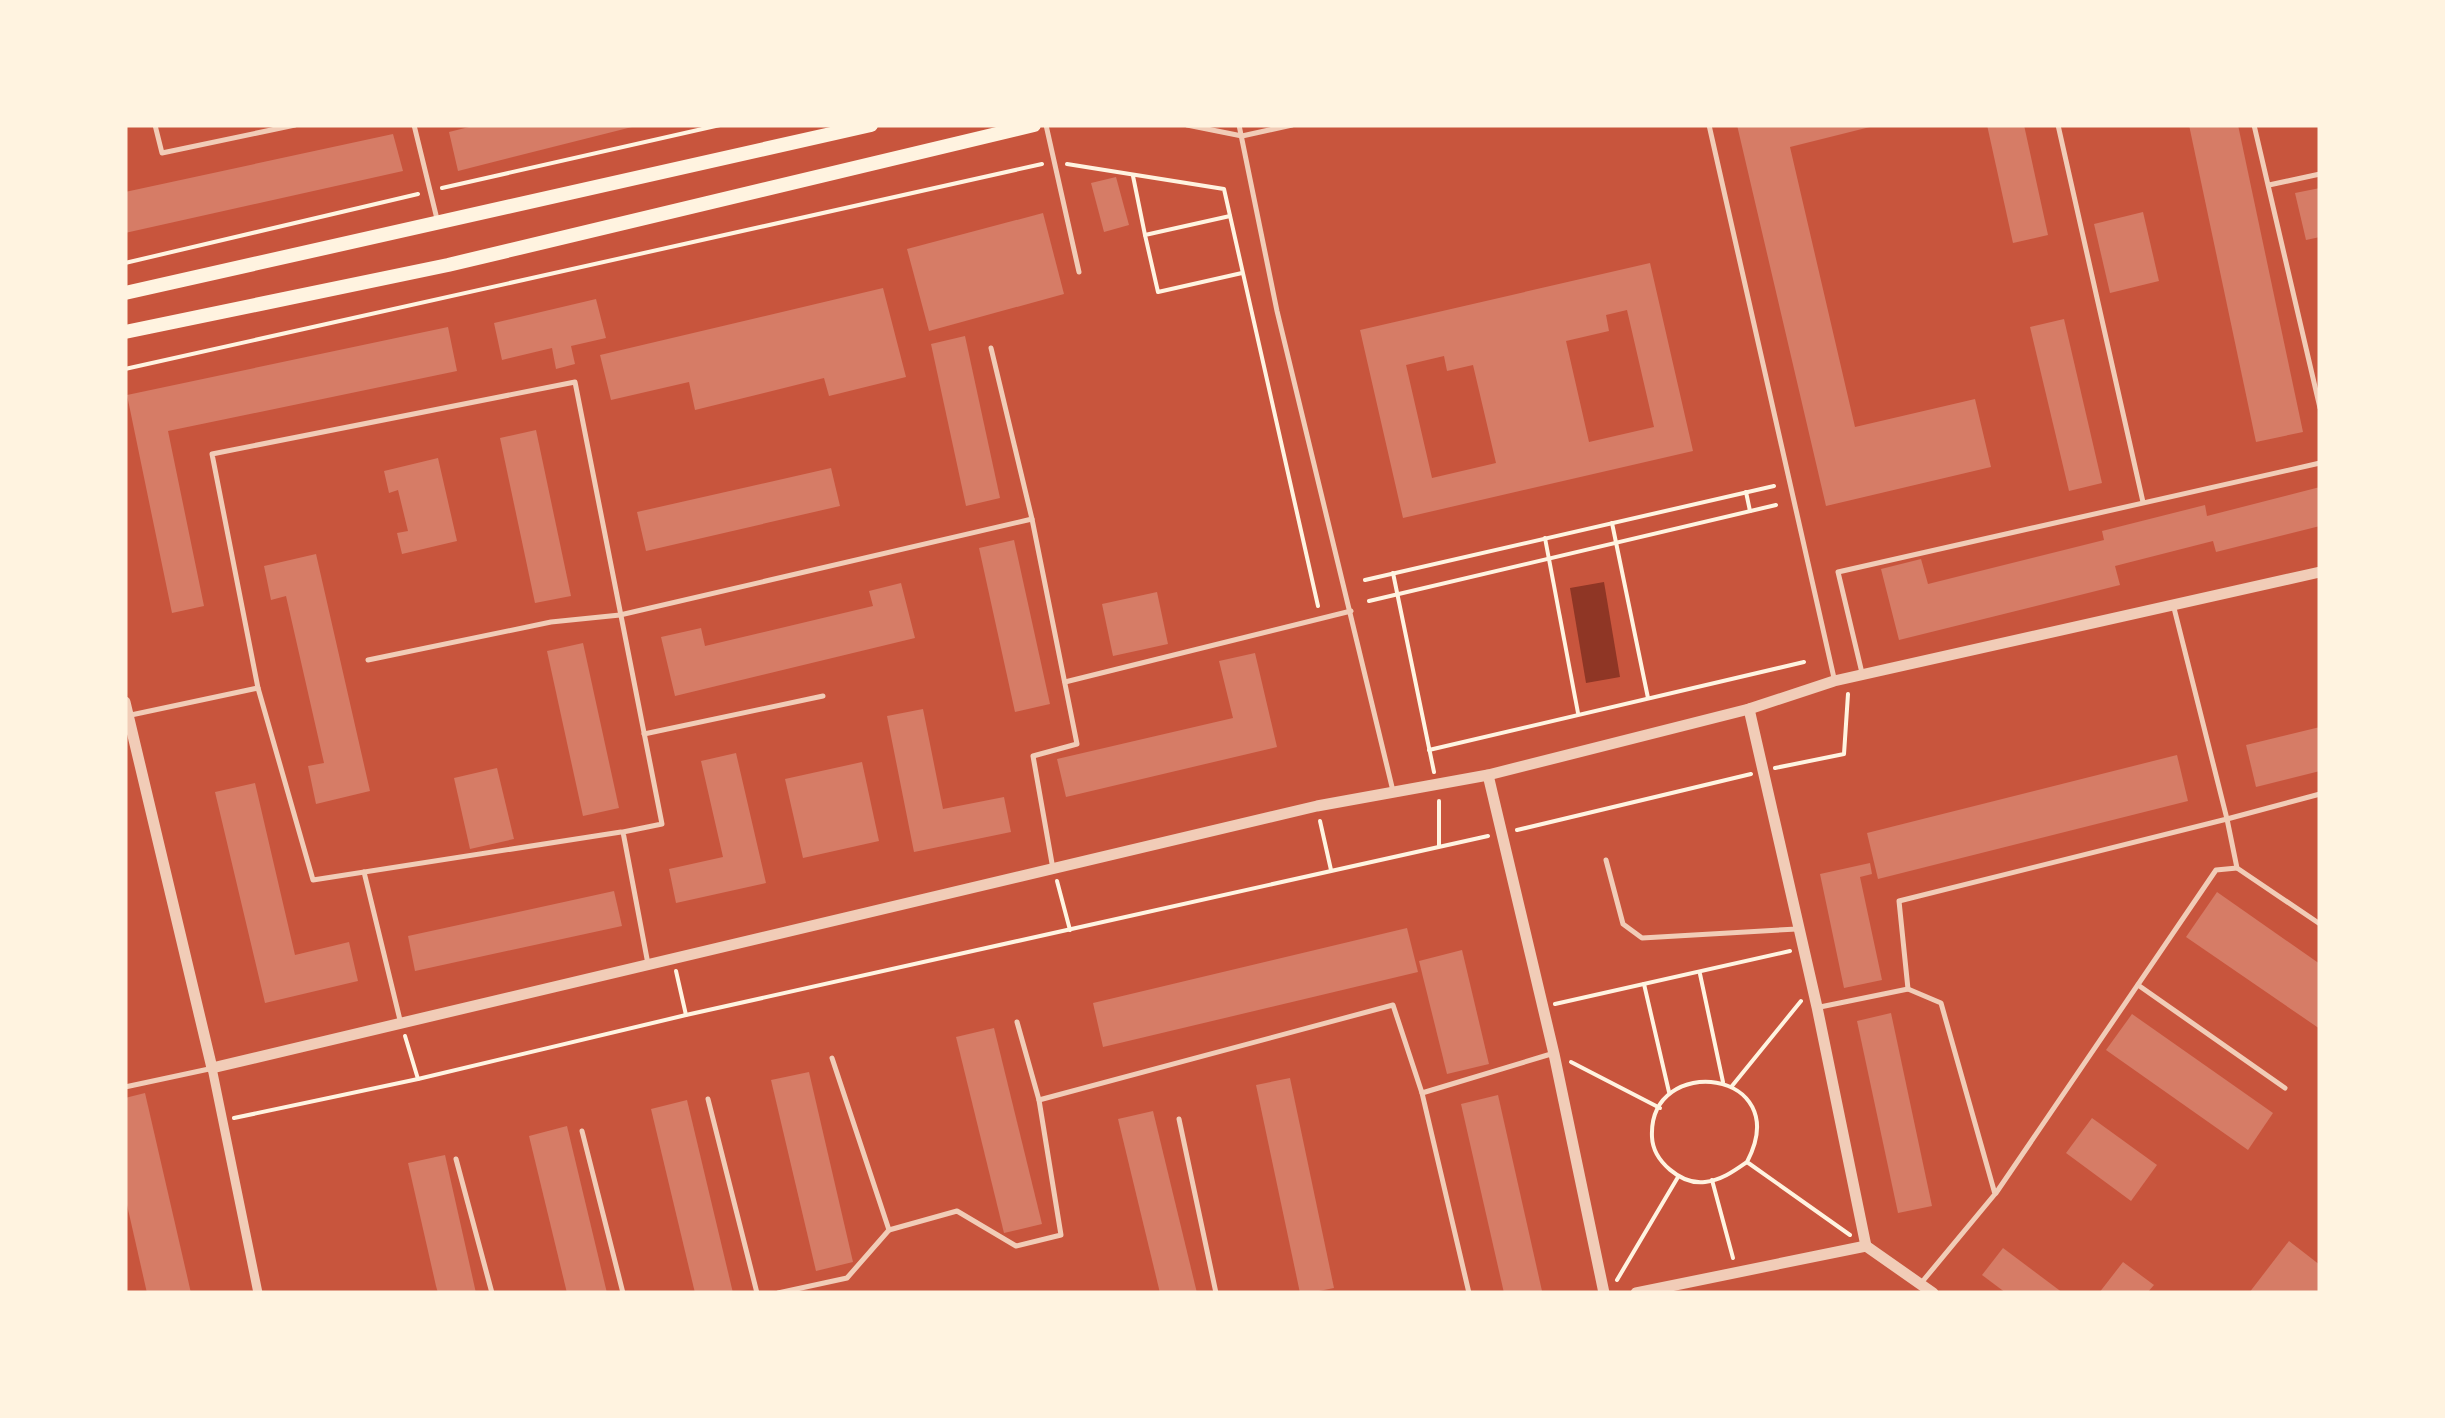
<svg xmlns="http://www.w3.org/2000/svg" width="2445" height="1418" font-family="'IBM Plex Sans',sans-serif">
  <rect width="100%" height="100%" fill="#c8553d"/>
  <path fill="#8f3625" d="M 1604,582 L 1620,677 L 1586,683 L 1570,588 Z"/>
  <g fill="#d67c66" fill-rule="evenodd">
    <path d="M 477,125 L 636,125 L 636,126 L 458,171 L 449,132 Z"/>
    <path d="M 1737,125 L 1878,125 L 1790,147 L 1855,427 L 1975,399 L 1991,467 L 1826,506 Z"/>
    <path d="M 1987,125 L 2024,125 L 2048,235 L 2013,243 Z"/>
    <path d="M 2189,125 L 2238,125 L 2303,432 L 2256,442 Z"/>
    <path d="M 393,134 L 403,171 L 125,233 L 125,192 Z"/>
    <path d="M 1116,177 L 1129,225 L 1104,232 L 1091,183 Z"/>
    <path d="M 2320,188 L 2320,237 L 2306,240 L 2295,193 Z"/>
    <path d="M 2143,212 L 2159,281 L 2110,293 L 2094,224 Z"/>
    <path d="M 1043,213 L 1064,294 L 929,331 L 907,249 Z"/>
    <path d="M 1650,263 L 1693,451 L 1403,518 L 1360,330 ZM 1627,310 L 1654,427 L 1589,442 L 1566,341 L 1609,331 L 1606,315 ZM 1444,356 L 1447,371 L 1473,365 L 1496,463 L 1432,478 L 1406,365 Z"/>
    <path d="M 883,288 L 906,377 L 829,396 L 824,378 L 695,410 L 689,382 L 611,400 L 600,355 Z"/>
    <path d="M 596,299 L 606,338 L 571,346 L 575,364 L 556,369 L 552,348 L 502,360 L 494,323 Z"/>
    <path d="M 2064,319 L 2102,483 L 2069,491 L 2030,327 Z"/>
    <path d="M 448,327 L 457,371 L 168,431 L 204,606 L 172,613 L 127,395 Z"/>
    <path d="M 965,336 L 1000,498 L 966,506 L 931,344 Z"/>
    <path d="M 536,430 L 571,596 L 535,603 L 500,438 Z"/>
    <path d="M 438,458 L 457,541 L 402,554 L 397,533 L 408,531 L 398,490 L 389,493 L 384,471 Z"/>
    <path d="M 831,468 L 840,506 L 646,551 L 637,512 Z"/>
    <path d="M 2320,487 L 2320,526 L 2216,552 L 2213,541 L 2115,566 L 2120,585 L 1899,640 L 1881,569 L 1921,559 L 1928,584 L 2104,540 L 2102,531 L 2205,505 L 2207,516 Z"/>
    <path d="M 1014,540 L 1050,704 L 1015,712 L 979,548 Z"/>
    <path d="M 316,554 L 370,791 L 316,804 L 308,766 L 324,763 L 286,596 L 271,600 L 264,566 Z"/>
    <path d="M 901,583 L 915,638 L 675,696 L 661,637 L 701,628 L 705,646 L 873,606 L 869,591 Z"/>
    <path d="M 1157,592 L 1168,644 L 1113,656 L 1102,604 Z"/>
    <path d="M 583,643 L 619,808 L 583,816 L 547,651 Z"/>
    <path d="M 1255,653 L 1277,747 L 1066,797 L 1057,759 L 1233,718 L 1219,661 Z"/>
    <path d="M 923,709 L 943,809 L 1004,797 L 1011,832 L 914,852 L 887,716 Z"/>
    <path d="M 2320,727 L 2320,771 L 2256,787 L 2246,745 Z"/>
    <path d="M 736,753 L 766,883 L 676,903 L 669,869 L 723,857 L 701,761 Z"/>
    <path d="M 2177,755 L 2188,801 L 1878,879 L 1867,833 Z"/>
    <path d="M 862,762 L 879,841 L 803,858 L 785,779 Z"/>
    <path d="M 497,768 L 514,839 L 470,849 L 454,778 Z"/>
    <path d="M 255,783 L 295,955 L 349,942 L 358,981 L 265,1003 L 215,792 Z"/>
    <path d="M 1870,863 L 1872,874 L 1860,877 L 1882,980 L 1844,988 L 1820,874 Z"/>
    <path d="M 614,891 L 622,926 L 415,971 L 408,936 Z"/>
    <path d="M 2217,892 L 2320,964 L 2320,1029 L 2186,937 Z"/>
    <path d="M 1407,928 L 1418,972 L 1103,1047 L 1093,1003 Z"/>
    <path d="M 1462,950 L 1489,1064 L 1447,1074 L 1419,961 Z"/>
    <path d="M 1891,1013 L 1932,1206 L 1898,1213 L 1857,1021 Z"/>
    <path d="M 2132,1014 L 2273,1113 L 2248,1150 L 2106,1050 Z"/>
    <path d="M 994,1028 L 1042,1224 L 1004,1233 L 956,1037 Z"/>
    <path d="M 809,1072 L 853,1262 L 816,1271 L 771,1080 Z"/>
    <path d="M 1290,1078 L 1334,1288 L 1309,1293 L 1300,1293 L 1256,1085 Z"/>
    <path d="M 145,1093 L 191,1293 L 147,1293 L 125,1196 L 125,1098 Z"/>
    <path d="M 1498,1095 L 1542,1291 L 1533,1293 L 1504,1293 L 1461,1104 Z"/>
    <path d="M 687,1100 L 733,1293 L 695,1293 L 651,1109 Z"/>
    <path d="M 1153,1111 L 1197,1293 L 1160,1293 L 1118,1119 Z"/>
    <path d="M 2092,1118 L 2157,1165 L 2131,1201 L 2066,1153 Z"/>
    <path d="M 567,1126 L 607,1293 L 567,1293 L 529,1136 Z"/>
    <path d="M 445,1155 L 476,1293 L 438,1293 L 436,1286 L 408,1163 Z"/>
    <path d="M 2289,1241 L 2320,1265 L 2320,1293 L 2249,1293 Z"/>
    <path d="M 2003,1248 L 2063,1293 L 2006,1293 L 1982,1275 Z"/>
    <path d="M 2123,1262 L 2154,1285 L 2147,1293 L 2099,1293 Z"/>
  </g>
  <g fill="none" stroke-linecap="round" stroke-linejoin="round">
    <g stroke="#fff3e0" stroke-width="4">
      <path d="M 1067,164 L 1224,189 L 1318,606"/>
      <path d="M 1133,176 L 1145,235"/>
      <path d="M 442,188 L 720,125"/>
      <path d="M 1230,216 L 1145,235 L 1158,292 L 1242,273"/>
      <path d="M 125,263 L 418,194"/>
      <path d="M 125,369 L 1042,164"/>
      <path d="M 1746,492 L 1750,511"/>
      <path d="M 1612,523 L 1648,698"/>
      <path d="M 1545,538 L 1578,713"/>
      <path d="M 1393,573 L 1434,772"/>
      <path d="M 1365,580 L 1774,486"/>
      <path d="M 1369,601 L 1776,505"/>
      <path d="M 1429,750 L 1804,662"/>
      <path d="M 1775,768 L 1844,754 L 1848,694"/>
      <path d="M 1320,821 L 1331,870"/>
      <path d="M 1517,830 L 1751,774"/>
      <path d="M 1439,846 L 1439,801"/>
      <path d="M 1057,881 L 1070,930"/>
      <path d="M 676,971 L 686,1015"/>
      <path d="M 1700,974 L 1723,1082"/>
      <path d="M 1644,984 L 1669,1092"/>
      <path d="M 1555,1004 L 1790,951"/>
      <path d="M 405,1036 L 418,1079"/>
      <path d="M 1571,1062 L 1660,1108"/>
      <path d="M 1732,1086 L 1801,1001"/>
      <path d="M 234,1118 L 418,1079 L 686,1015 L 1488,836"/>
      <path d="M 1747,1162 C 1796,1069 1648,1052 1652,1137 C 1653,1161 1681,1185 1705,1182 C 1722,1180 1734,1171 1747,1162 L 1850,1235"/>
      <path d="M 1712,1180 L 1733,1258"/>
      <path d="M 1617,1280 L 1678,1177"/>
    </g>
    <g stroke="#f1ccb7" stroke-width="5">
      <path d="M 155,125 L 162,153 L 295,125"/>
      <path d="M 414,125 L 437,219"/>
      <path d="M 1046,125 L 1079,272"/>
      <path d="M 1187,125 L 1242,136 L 1292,125"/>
      <path d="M 1239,125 L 1277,311 L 1393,791"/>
      <path d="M 1709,125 L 1834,678"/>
      <path d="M 2058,125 L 2143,502"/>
      <path d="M 2254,125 L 2320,408"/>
      <path d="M 2269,185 L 2320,174"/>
      <path d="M 991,348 L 1032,519 L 1077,744 L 1033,756 L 1053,869"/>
      <path d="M 368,660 L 551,622 L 620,615 L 1032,519"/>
      <path d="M 1862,673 L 1838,572 L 2320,463"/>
      <path d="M 1065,682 L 1351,611"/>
      <path d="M 258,688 L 313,880 L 621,832"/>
      <path d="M 131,715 L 258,688 L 212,454 L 575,382 L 662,824 L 623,832 L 648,964"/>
      <path d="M 644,734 L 823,696"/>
      <path d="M 2320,794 L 2227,819 L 2237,868 L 2320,924"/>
      <path d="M 1606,860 L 1623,924 L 1642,938 L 1797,929"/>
      <path d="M 364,872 L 401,1024"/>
      <path d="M 2138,985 L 2285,1088"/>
      <path d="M 1908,989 L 1899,901 L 2227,819 L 2174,608"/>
      <path d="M 1820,1007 L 1908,989 L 1941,1003 L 1995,1194 L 1922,1282"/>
      <path d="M 125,1087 L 209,1069"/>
      <path d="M 1422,1093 L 1469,1293"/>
      <path d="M 708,1099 L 757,1293"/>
      <path d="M 1039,1100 L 1393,1005 L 1422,1093 L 1551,1054"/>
      <path d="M 1179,1119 L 1216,1293"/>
      <path d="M 582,1131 L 623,1293"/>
      <path d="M 456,1159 L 492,1293"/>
      <path d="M 1996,1193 L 2216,870 L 2237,868"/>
      <path d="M 889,1230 L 957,1211 L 1016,1246 L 1061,1235 L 1039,1100 L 1017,1022"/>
      <path d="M 778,1293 L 847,1278 L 889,1230 L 832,1058"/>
    </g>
    <path stroke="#f1ccb7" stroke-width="9" d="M 212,1068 L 258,1293"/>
    <g stroke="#f1ccb7" stroke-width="11">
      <path d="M 125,702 L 212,1068 L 1317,806 L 1488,775 L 1749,709 L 1834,681 L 2320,572"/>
      <path d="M 1749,709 L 1817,1007 L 1866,1246"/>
      <path d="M 1488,775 L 1554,1054 L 1604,1293"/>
      <path d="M 1866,1246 L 1933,1293"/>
      <path d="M 1636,1293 L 1866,1246"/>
    </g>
    <g stroke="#fff3e0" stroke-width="14">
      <path d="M 125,293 L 871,125"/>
      <path d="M 125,332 L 448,265 L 1034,125"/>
    </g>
  </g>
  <rect width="2445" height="1418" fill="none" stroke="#fff3e0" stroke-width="255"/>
</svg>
